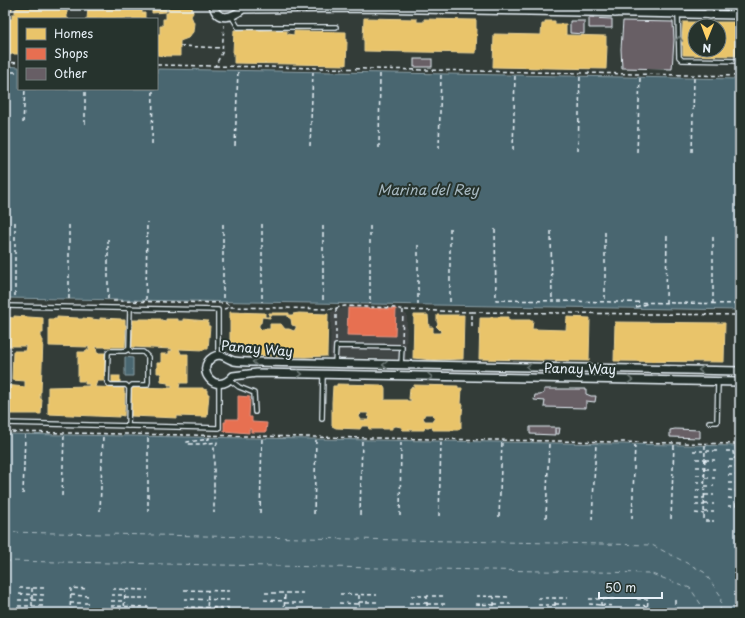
<svg xmlns="http://www.w3.org/2000/svg" width="745" height="618" font-family="'Playpen Sans',sans-serif">
  <rect width="100%" height="100%" fill="#333c38"/>
  <filter id="ink" filterUnits="userSpaceOnUse"><feTurbulence type="fractalNoise" baseFrequency=".025" numOctaves="2"/><feDisplacementMap in="SourceGraphic" scale="8" xChannelSelector="R" yChannelSelector="G"/><feConvolveMatrix kernelMatrix="1 2 1 2 8 2 1 2 1" color-interpolation-filters="sRGB"/></filter>
  <g filter="url(#ink)">
    <path fill="#434646" d="M 346,307 L 396,308 L 407,315 L 406,359 L 330,358 L 331,312 Z"/>
    <g fill="#49666f" stroke="#899ea6">
      <path d="M 5,66 L 19,67 L 19,89 L 157,89 L 157,69 L 740,79 L 740,310 L 5,298 Z"/>
      <path d="M 125,357 L 133,358 L 133,376 L 125,376 Z"/>
      <path d="M 5,434 L 740,446 L 740,613 L 5,613 Z"/>
    </g>
    <g fill="#e9c46a" stroke="#e9d295" fill-rule="evenodd">
      <rect x="5" y="5" width="7" height="5"/>
      <path d="M 17,5 L 62,5 L 64,6 L 64,9 L 67,9 L 67,18 L 69,19 L 19,19 L 19,54 L 12,54 L 10,55 L 8,53 L 5,53 L 6,25 L 9,25 L 9,19 L 12,19 L 12,14 L 15,14 L 15,9 L 17,9 Z"/>
      <path d="M 93,5 L 142,5 L 142,13 L 145,13 L 145,19 L 147,19 L 85,19 L 87,19 L 88,8 L 90,8 Z"/>
      <path d="M 148,5 L 195,5 L 192,7 L 193,13 L 191,16 L 194,23 L 193,32 L 188,38 L 180,41 L 180,56 L 166,56 L 165,57 L 164,56 L 157,55 L 157,34 L 160,34 L 160,26 L 163,26 L 163,19 L 166,19 L 166,13 L 168,13 L 168,6 L 166,6 L 166,12 L 152,13 L 152,10 L 148,10 Z"/>
      <path d="M 364,18 L 417,19 L 417,22 L 424,22 L 424,19 L 476,20 L 476,29 L 477,29 L 476,53 L 364,51 L 364,40 L 363,40 Z"/>
      <path d="M 545,21 L 555,21 L 555,24 L 566,24 L 566,35 L 606,36 L 606,46 L 607,46 L 606,69 L 493,67 L 494,34 L 541,35 L 542,24 L 545,24 Z"/>
      <path d="M 683,22 L 736,22 L 735,26 L 740,26 L 740,56 L 683,55 L 683,45 L 682,45 ZM 695,26 L 719,26 L 719,50 L 695,50 Z"/>
      <path d="M 234,30 L 287,31 L 287,34 L 294,35 L 294,31 L 346,32 L 346,42 L 347,42 L 346,65 L 234,63 L 234,53 L 233,53 Z"/>
      <path d="M 230,312 L 265,313 L 265,317 L 269,317 L 269,313 L 289,313 L 289,315 L 293,315 L 293,314 L 299,313 L 328,314 L 327,356 L 305,357 L 248,355 L 248,352 L 244,351 L 244,349 L 239,349 L 238,346 L 236,346 L 236,343 L 230,343 ZM 270,315 L 288,315 L 288,317 L 291,319 L 292,325 L 296,326 L 296,328 L 294,331 L 289,329 L 285,329 L 281,324 L 270,324 L 270,329 L 262,329 L 262,330 L 259,327 L 259,325 L 260,323 L 261,323 L 262,317 L 270,318 Z"/>
      <path d="M 414,315 L 428,315 L 429,327 L 433,327 L 433,333 L 440,333 L 441,331 L 436,326 L 438,324 L 437,322 L 437,315 L 464,315 L 463,359 L 434,360 L 413,358 Z"/>
      <path d="M 14,316 L 43,318 L 43,333 L 41,333 L 41,340 L 43,340 L 41,392 L 40,392 L 40,399 L 42,399 L 41,414 L 5,414 L 5,385 L 25,387 L 25,381 L 12,380 L 13,351 L 25,351 L 26,346 L 5,346 L 5,317 L 14,318 Z"/>
      <path d="M 57,317 L 78,318 L 78,319 L 83,319 L 83,318 L 100,320 L 100,318 L 121,319 L 121,320 L 125,320 L 125,325 L 126,325 L 125,347 L 96,347 L 97,353 L 105,353 L 105,381 L 97,381 L 95,387 L 124,388 L 124,393 L 125,393 L 124,416 L 119,415 L 119,417 L 48,414 L 48,387 L 89,386 L 89,384 L 85,384 L 85,381 L 78,381 L 78,352 L 85,352 L 86,350 L 89,350 L 89,347 L 49,346 L 49,319 L 57,319 Z"/>
      <path d="M 491,317 L 508,317 L 508,320 L 533,320 L 532,329 L 566,330 L 567,317 L 590,318 L 589,361 L 479,359 L 480,318 L 491,318 Z"/>
      <path d="M 140,319 L 161,319 L 161,320 L 166,321 L 166,319 L 178,319 L 178,321 L 183,321 L 183,319 L 208,321 L 208,326 L 210,326 L 208,349 L 204,349 L 204,350 L 179,349 L 181,354 L 188,354 L 188,383 L 180,383 L 179,388 L 203,388 L 203,389 L 207,390 L 207,394 L 209,394 L 207,417 L 177,416 L 177,418 L 131,416 L 131,388 L 134,388 L 134,387 L 172,388 L 172,385 L 168,385 L 168,383 L 161,382 L 161,373 L 157,373 L 157,363 L 161,363 L 161,354 L 169,354 L 169,351 L 172,351 L 172,349 L 132,347 L 133,320 L 140,320 Z"/>
      <path d="M 615,322 L 725,323 L 724,362 L 614,361 Z"/>
      <rect x="112" y="376" width="8" height="6"/>
      <path d="M 337,384 L 381,385 L 381,386 L 384,386 L 385,388 L 385,399 L 384,399 L 384,400 L 407,400 L 407,401 L 411,401 L 411,399 L 409,399 L 410,388 L 414,387 L 414,385 L 458,386 L 458,388 L 462,388 L 461,404 L 463,404 L 462,414 L 461,414 L 461,428 L 458,430 L 433,430 L 432,427 L 425,427 L 424,430 L 403,430 L 401,427 L 396,426 L 392,427 L 392,429 L 369,429 L 368,426 L 362,426 L 360,429 L 336,428 L 332,426 L 332,402 L 333,386 L 337,386 ZM 360,413 L 368,413 L 368,416 L 370,417 L 369,420 L 361,420 L 359,416 L 361,414 ZM 425,414 L 433,414 L 433,416 L 435,417 L 433,421 L 425,421 L 423,418 Z"/>
    </g>
    <g fill="#e76f51" stroke="#e79683">
      <path d="M 348,308 L 396,309 L 395,336 L 347,335 Z"/>
      <path d="M 238,396 L 250,397 L 249,417 L 252,417 L 252,422 L 267,423 L 266,432 L 251,432 L 251,429 L 249,429 L 249,433 L 224,431 L 224,422 L 226,422 L 226,419 L 238,419 Z"/>
    </g>
    <g fill="none" stroke-linecap="round" stroke-linejoin="round">
      <g stroke="#a8b9c1" stroke-width="1" stroke-dasharray="5 4" stroke-linecap="butt">
        <path d="M 5,532 L 652,545 L 704,572 L 721,596 L 720,613"/>
        <path d="M 5,561 L 649,573 L 690,588 L 704,609 L 704,613"/>
      </g>
    </g>
    <g fill="#675e65" stroke="#e8f1f8">
      <path d="M 589,18 L 612,19 L 612,28 L 589,28 Z"/>
      <path d="M 570,21 L 584,21 L 584,34 L 570,33 Z"/>
      <path d="M 623,21 L 673,22 L 674,40 L 672,69 L 622,68 L 621,49 Z"/>
      <rect x="414" y="59" width="18" height="8"/>
      <path d="M 544,389 L 586,389 L 586,394 L 591,396 L 596,396 L 595,402 L 586,401 L 586,408 L 544,407 L 545,401 L 534,400 L 535,395 L 540,395 L 544,393 Z"/>
      <path d="M 530,427 L 555,427 L 555,435 L 530,434 Z"/>
      <path d="M 556,428 L 560,428 L 559,434 L 556,434 Z"/>
      <path d="M 675,429 L 700,430 L 700,438 L 670,437 L 670,430 Z"/>
    </g>
    <g fill="none" stroke-linecap="round" stroke-linejoin="round">
      <defs>
        <g id="service">
          <path d="M 678,14 L 679,57 L 682,60 L 740,61"/>
          <path d="M 232,17 L 238,27 L 336,27"/>
          <path d="M 5,306 L 218,310 L 218,356"/>
          <path d="M 335,363 L 336,346 L 402,347 L 401,365"/>
          <path d="M 230,380 L 239,387 L 254,393 L 255,412"/>
          <path d="M 129,388 L 126,385 L 110,385 L 107,382 L 108,353 L 110,351 L 125,351 L 129,349"/>
          <path d="M 322,419 L 323,375"/>
          <path d="M 709,422 L 717,422 L 718,382"/>
          <path d="M 5,423 L 219,428 L 219,384"/>
          <path d="M 128,426 L 129,388 L 132,385 L 147,385 L 148,382 L 148,357 L 143,352 L 132,352 L 129,349 L 130,308"/>
        </g>
        <g id="minor">
          <path d="M 213,5 C 217,23 233,17 243,9 L 365,8 L 740,15"/>
          <path d="M 615,5 L 615,13"/>
          <path d="M 709,5 L 709,15"/>
          <path d="M 740,371 L 256,362 C 249,362 241,362 234,361 C 227,359 221,352 213,357 C 194,369 216,397 233,376 L 257,373 L 740,382"/>
        </g>
      </defs>
      <use href="#service" stroke="#e8f1f8" stroke-width="6"/>
      <use href="#minor" stroke="#e8f1f8" stroke-width="10"/>
      <g stroke="#e8f1f8" stroke-width="1.5" stroke-dasharray="4 3" stroke-linecap="butt">
        <path d="M 180,46 L 223,48"/>
        <path d="M 5,62 L 19,63"/>
        <path d="M 157,65 L 215,66 L 222,53 L 224,25"/>
        <path d="M 215,66 L 740,76"/>
        <path d="M 5,72 L 19,72"/>
        <path d="M 23,123 L 25,89"/>
        <path d="M 85,124 L 85,89"/>
        <path d="M 152,144 L 153,89"/>
        <path d="M 235,146 L 238,70"/>
        <path d="M 310,146 L 313,72"/>
        <path d="M 379,148 L 380,73"/>
        <path d="M 439,149 L 441,74"/>
        <path d="M 513,150 L 515,75"/>
        <path d="M 578,151 L 580,76"/>
        <path d="M 637,152 L 640,78"/>
        <path d="M 692,152 L 694,78"/>
        <path d="M 15,222 L 15,298"/>
        <path d="M 223,224 L 223,301"/>
        <path d="M 262,224 L 262,302"/>
        <path d="M 323,226 L 323,302"/>
        <path d="M 370,226 L 370,304"/>
        <path d="M 450,228 L 450,305"/>
        <path d="M 495,229 L 496,300 L 740,304"/>
        <path d="M 551,231 L 552,301"/>
        <path d="M 605,232 L 605,302"/>
        <path d="M 108,239 L 108,300"/>
        <path d="M 69,299 L 69,222"/>
        <path d="M 146,300 L 147,222"/>
        <path d="M 113,301 L 226,303 L 231,307"/>
        <path d="M 666,303 L 667,233"/>
        <path d="M 713,304 L 713,235"/>
        <path d="M 418,305 L 418,243"/>
        <path d="M 636,307 L 649,303"/>
        <path d="M 224,309 L 231,307 L 332,309 L 345,306 L 396,308 L 403,310 L 472,312 L 472,326"/>
        <path d="M 472,312 L 740,315"/>
        <path d="M 336,340 L 336,308"/>
        <path d="M 402,342 L 403,310"/>
        <path d="M 5,432 L 740,444"/>
        <path d="M 209,437 L 209,439 L 187,442 L 187,444 L 202,444 L 217,442 L 217,444 L 214,447 L 214,513"/>
        <path d="M 705,445 L 704,521 L 714,521"/>
        <path d="M 736,446 L 736,458"/>
        <path d="M 693,451 L 703,451"/>
        <path d="M 706,451 L 719,451"/>
        <path d="M 726,451 L 733,451 L 734,458 L 738,458"/>
        <path d="M 696,459 L 706,459"/>
        <path d="M 705,460 L 715,460"/>
        <path d="M 729,460 L 737,460"/>
        <path d="M 696,467 L 705,467"/>
        <path d="M 728,467 L 737,467"/>
        <path d="M 705,469 L 715,469"/>
        <path d="M 696,475 L 705,475"/>
        <path d="M 728,475 L 736,475"/>
        <path d="M 705,478 L 715,478"/>
        <path d="M 696,482 L 704,482"/>
        <path d="M 728,483 L 737,483"/>
        <path d="M 705,486 L 714,486"/>
        <path d="M 696,490 L 705,490"/>
        <path d="M 728,490 L 736,491"/>
        <path d="M 23,494 L 25,435"/>
        <path d="M 705,495 L 714,495"/>
        <path d="M 62,496 L 64,435"/>
        <path d="M 695,498 L 705,498"/>
        <path d="M 728,498 L 736,499"/>
        <path d="M 705,504 L 714,504"/>
        <path d="M 695,505 L 705,505"/>
        <path d="M 728,506 L 736,506 L 738,451 L 740,451"/>
        <path d="M 100,511 L 103,436"/>
        <path d="M 148,512 L 148,437"/>
        <path d="M 704,512 L 714,512"/>
        <path d="M 260,513 L 262,438"/>
        <path d="M 695,513 L 704,514"/>
        <path d="M 314,514 L 316,439"/>
        <path d="M 360,515 L 362,440"/>
        <path d="M 400,516 L 401,441"/>
        <path d="M 439,516 L 441,442"/>
        <path d="M 499,517 L 502,442"/>
        <path d="M 546,518 L 549,443"/>
        <path d="M 632,519 L 635,444"/>
        <path d="M 671,519 L 674,445"/>
        <path d="M 592,520 L 596,444"/>
        <path d="M 19,588 L 46,588"/>
        <path d="M 112,589 L 148,590"/>
        <path d="M 184,590 L 229,591"/>
        <path d="M 265,593 L 303,593"/>
        <path d="M 19,594 L 45,595"/>
        <path d="M 340,594 L 377,595"/>
        <path d="M 71,595 L 88,596"/>
        <path d="M 111,595 L 125,595"/>
        <path d="M 411,596 L 445,596"/>
        <path d="M 476,596 L 511,597"/>
        <path d="M 125,598 L 148,598"/>
        <path d="M 538,598 L 568,598"/>
        <path d="M 184,599 L 229,600"/>
        <path d="M 589,599 L 614,599"/>
        <path d="M 637,599 L 648,599 L 647,613"/>
        <path d="M 18,600 L 45,600"/>
        <path d="M 264,600 L 285,601"/>
        <path d="M 111,601 L 124,601"/>
        <path d="M 359,602 L 378,602"/>
        <path d="M 70,603 L 88,603"/>
        <path d="M 285,603 L 304,603"/>
        <path d="M 339,603 L 359,604"/>
        <path d="M 409,603 L 427,603"/>
        <path d="M 427,604 L 446,604"/>
        <path d="M 476,604 L 494,605"/>
        <path d="M 494,604 L 511,604"/>
        <path d="M 555,604 L 568,604"/>
        <path d="M 589,604 L 601,605"/>
        <path d="M 538,605 L 555,605"/>
        <path d="M 601,605 L 614,606"/>
        <path d="M 636,605 L 648,606"/>
        <path d="M 18,606 L 45,606"/>
        <path d="M 111,606 L 148,607"/>
        <path d="M 184,607 L 229,608"/>
        <path d="M 264,609 L 284,610"/>
        <path d="M 359,609 L 378,610"/>
        <path d="M 70,610 L 88,611"/>
        <path d="M 410,610 L 427,610"/>
        <path d="M 555,610 L 567,610"/>
        <path d="M 589,611 L 601,611"/>
        <path d="M 19,612 L 45,612"/>
        <path d="M 111,612 L 124,612"/>
        <path d="M 285,612 L 303,612"/>
        <path d="M 339,612 L 359,612"/>
        <path d="M 427,612 L 446,612"/>
        <path d="M 494,612 L 511,612"/>
        <path d="M 538,612 L 555,613"/>
        <path d="M 601,612 L 614,612"/>
        <path d="M 635,612 L 675,613 L 675,599"/>
        <path d="M 32,613 L 32,588"/>
        <path d="M 70,613 L 71,588 L 88,589"/>
        <path d="M 124,613 L 125,589"/>
        <path d="M 207,613 L 208,591"/>
        <path d="M 284,613 L 285,593"/>
        <path d="M 359,613 L 359,595"/>
        <path d="M 427,613 L 427,596"/>
        <path d="M 476,613 L 490,613"/>
        <path d="M 494,613 L 494,597"/>
        <path d="M 555,613 L 555,598"/>
        <path d="M 601,613 L 601,599"/>
      </g>
      <use href="#service" stroke="#26332d" stroke-width="3.5"/>
      <use href="#minor" stroke="#26332d" stroke-width="7"/>
    </g>
    <defs><path id="oneway-chevron" d="M-2-3.5L2.5 0L-2 3.5" fill="none" stroke-width="1.6" stroke-linecap="round" stroke-linejoin="round"/></defs>
    <g stroke="#6a7674">
      <use href="#oneway-chevron" transform="translate(679 39) rotate(-90)"/>
      <use href="#oneway-chevron" transform="translate(255 362) rotate(-177)"/>
      <use href="#oneway-chevron" transform="translate(385 365) rotate(-179)"/>
      <use href="#oneway-chevron" transform="translate(529 367) rotate(-179)"/>
      <use href="#oneway-chevron" transform="translate(701 370) rotate(-179)"/>
      <use href="#oneway-chevron" transform="translate(300 374) rotate(1)"/>
      <use href="#oneway-chevron" transform="translate(430 377) rotate(1)"/>
      <use href="#oneway-chevron" transform="translate(630 380) rotate(1)"/>
    </g>
  </g>
  <g text-anchor="middle" dominant-baseline="central" stroke-width="4" stroke-linejoin="round" paint-order="stroke">
    <g font-size="13" fill="#e8f1f8" stroke="#26332d">
      <text transform="translate(257 348) rotate(5)">Panay Way</text>
      <text transform="translate(580 368) rotate(1)">Panay Way</text>
    </g>
    <g font-size="14" font-style="italic" fill="#a8b9c1" stroke="#26332d">
      <text x="428" y="189">Marina del Rey</text>
    </g>
  </g>
  <rect width="745" height="618" fill="none" stroke="#26332d" stroke-width="20"/>
  <rect x="10" y="10" width="725" height="598" fill="none" stroke="#e8f1f8" stroke-width="1.5" filter="url(#ink)"/>
  <rect x="18" y="18" width="140" height="72" fill="#26332d" stroke="#747f7e"/>
  <rect x="26" y="28" width="20" height="12" fill="#e9c46a" stroke="#747f7e"/>
  <text x="54" y="38" font-size="12" fill="#e8f1f8">Homes</text>
  <rect x="26" y="48" width="20" height="12" fill="#e76f51" stroke="#747f7e"/>
  <text x="54" y="58" font-size="12" fill="#e8f1f8">Shops</text>
  <rect x="26" y="68" width="20" height="12" fill="#675e65" stroke="#747f7e"/>
  <text x="54" y="78" font-size="12" fill="#e8f1f8">Other</text>
  <g transform="translate(707 38) rotate(181)"><circle r="19" fill="#26332d" stroke="#747f7e"/>
  <path d="M0-3L7 15L0 10L-7 15Z" fill="#ffd166"/>
  <text y="-6" font-size="11" font-weight="bold" text-anchor="middle" fill="#e8f1f8">N</text>
  </g>
  <path d="M599 592v6h63v-6" fill="none" stroke="#e8f1f8" stroke-width="2"/>
  <text x="605" y="592" font-size="12" fill="#e8f1f8" stroke="#26332d" stroke-width="3" paint-order="stroke">50 m</text>
</svg>
